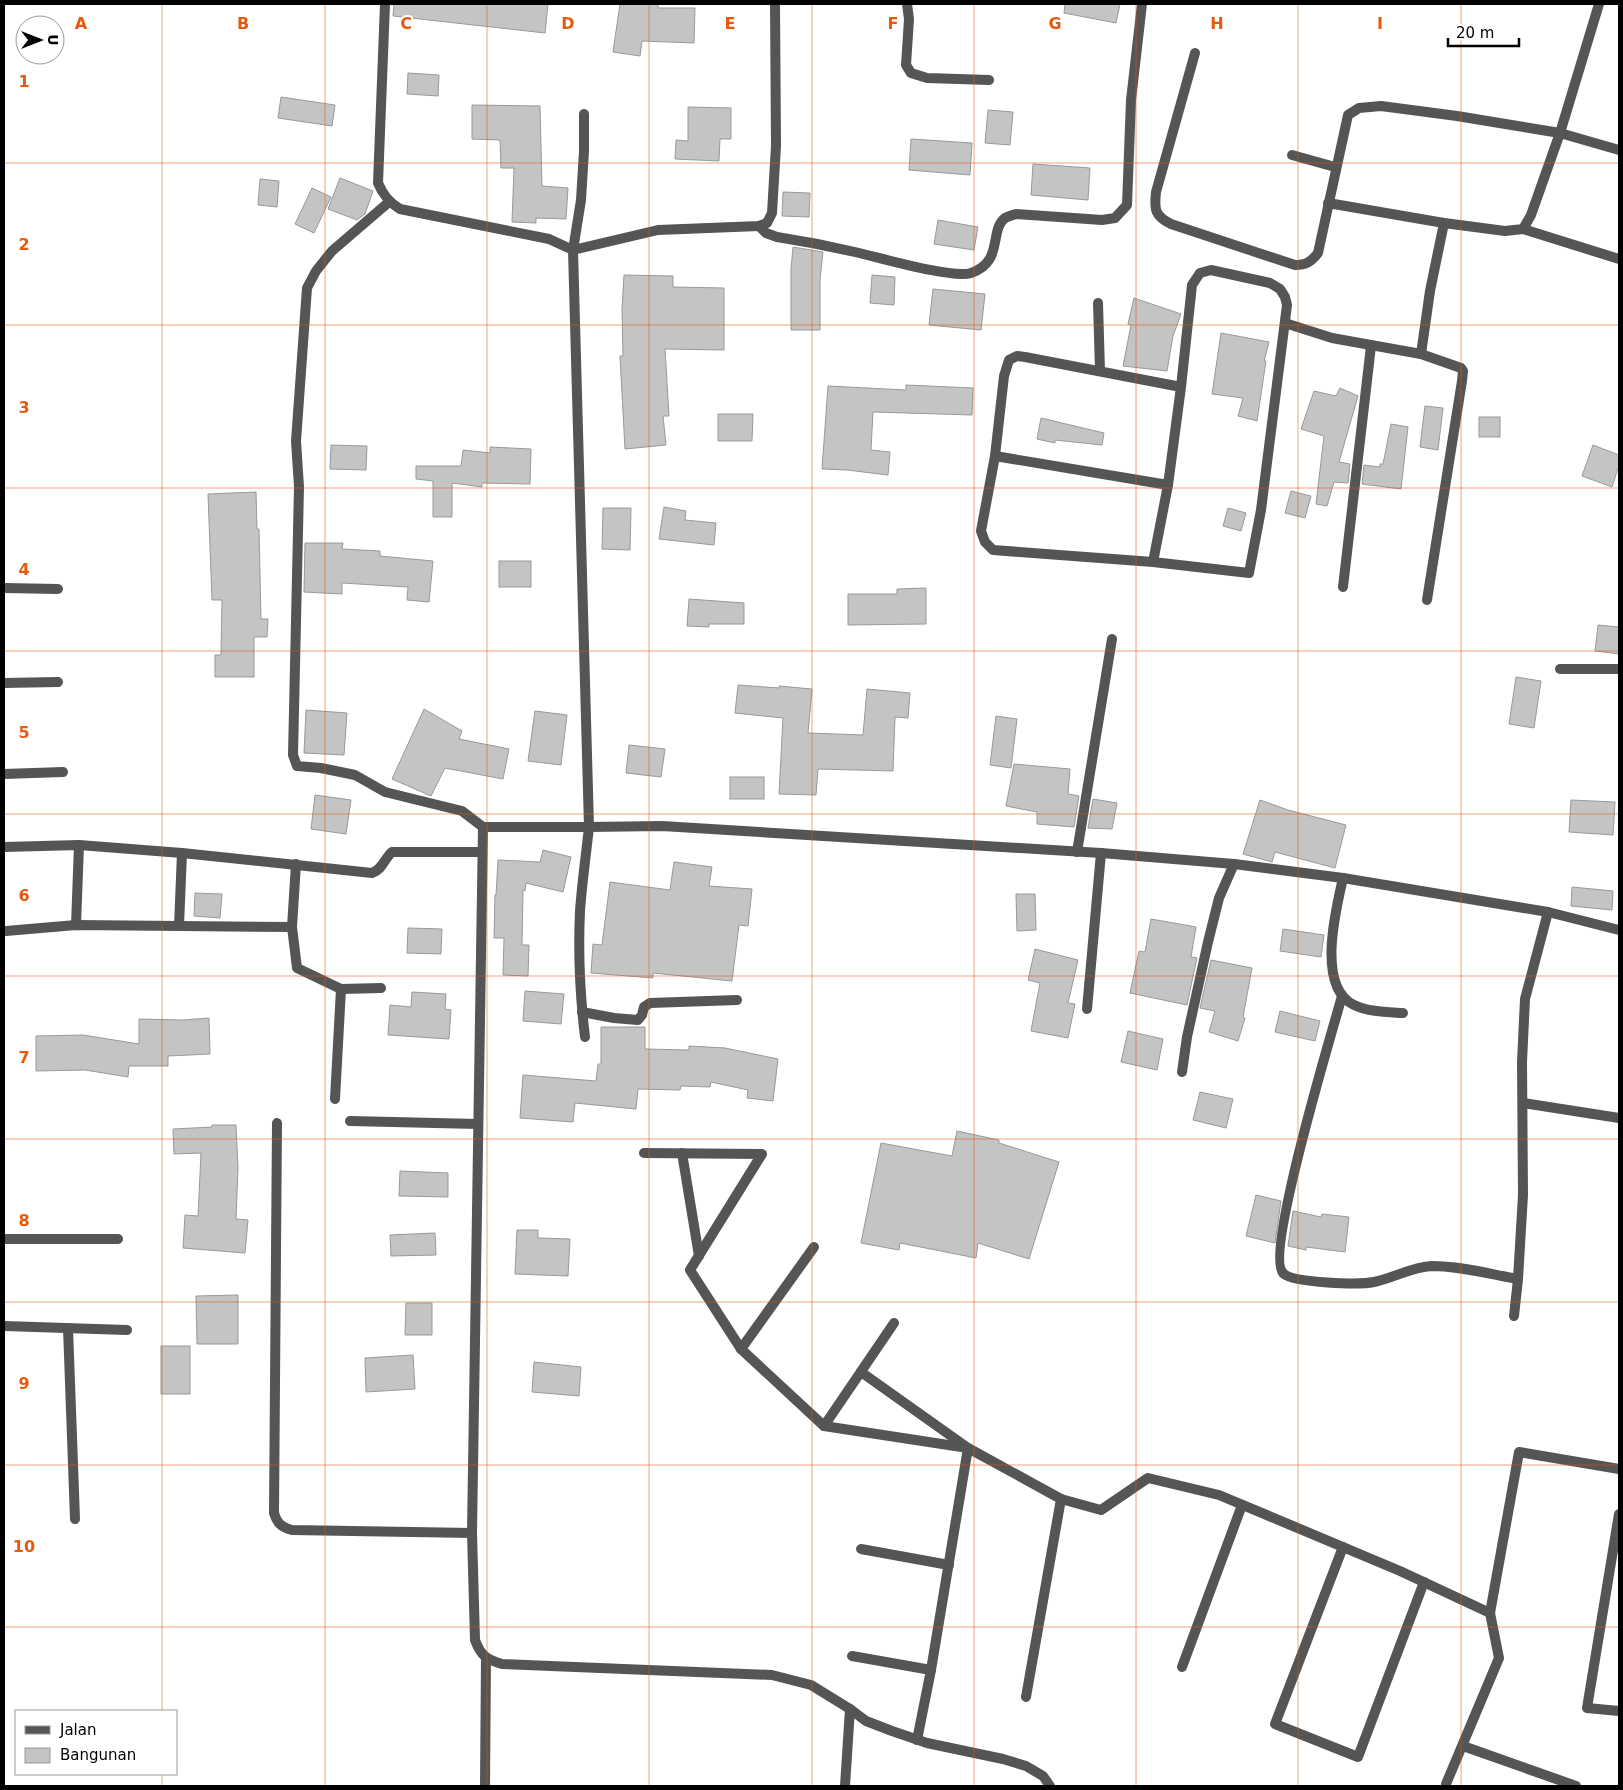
<svg xmlns="http://www.w3.org/2000/svg" width="1623" height="1790" font-family="'DejaVu Sans',sans-serif">
  <rect width="100%" height="100%" fill="#fff"/>
  <g fill="#c4c4c4" stroke="#999">
    <path d="M 394,4 L 548,4 L 545,33 L 393,16 Z"/>
    <path d="M 620,4 L 658,4 L 658,8 L 695,8 L 694,43 L 642,41 L 640,56 L 613,52 Z"/>
    <path d="M 1065,4 L 1120,4 L 1116,23 L 1064,13 Z"/>
    <path d="M 408,73 L 439,75 L 438,96 L 407,94 Z"/>
    <path d="M 281,97 L 335,105 L 332,126 L 278,118 Z"/>
    <path d="M 472,105 L 540,106 L 542,186 L 568,188 L 566,219 L 536,218 L 536,223 L 512,222 L 514,168 L 501,168 L 500,140 L 472,139 Z"/>
    <path d="M 688,107 L 731,108 L 731,139 L 720,139 L 719,161 L 675,159 L 676,140 L 688,141 Z"/>
    <path d="M 988,110 L 1013,112 L 1010,145 L 985,143 Z"/>
    <path d="M 911,139 L 972,143 L 970,175 L 909,170 Z"/>
    <path d="M 1033,164 L 1090,168 L 1088,200 L 1031,195 Z"/>
    <path d="M 340,178 L 373,191 L 365,214 L 357,220 L 328,209 Z"/>
    <path d="M 260,179 L 279,181 L 277,207 L 258,205 Z"/>
    <path d="M 312,188 L 331,197 L 314,233 L 295,224 Z"/>
    <path d="M 783,192 L 810,193 L 809,217 L 782,216 Z"/>
    <path d="M 938,220 L 978,227 L 974,250 L 934,244 Z"/>
    <path d="M 793,247 L 823,252 L 820,280 L 820,330 L 791,330 L 791,269 Z"/>
    <path d="M 624,275 L 673,276 L 673,287 L 724,288 L 724,350 L 665,349 L 669,416 L 663,416 L 666,445 L 625,449 L 620,356 L 623,356 L 622,309 Z"/>
    <path d="M 872,275 L 895,277 L 894,305 L 870,303 Z"/>
    <path d="M 933,289 L 985,294 L 981,330 L 929,325 Z"/>
    <path d="M 1134,298 L 1181,314 L 1173,336 L 1167,371 L 1123,366 L 1131,325 L 1128,324 Z"/>
    <path d="M 1221,333 L 1269,342 L 1264,361 L 1266,361 L 1257,421 L 1238,416 L 1243,398 L 1212,394 Z"/>
    <path d="M 906,385 L 973,388 L 972,415 L 873,412 L 871,450 L 890,452 L 888,475 L 847,470 L 822,469 L 828,386 L 906,390 Z"/>
    <path d="M 1340,388 L 1358,396 L 1339,462 L 1350,464 L 1348,483 L 1334,482 L 1327,506 L 1316,504 L 1324,436 L 1301,429 L 1314,391 L 1336,396 Z"/>
    <path d="M 1425,406 L 1443,408 L 1438,450 L 1420,447 Z"/>
    <path d="M 718,414 L 753,414 L 752,441 L 718,441 Z"/>
    <rect x="1479" y="417" width="21" height="20"/>
    <path d="M 1041,418 L 1104,433 L 1102,445 L 1055,440 L 1055,443 L 1037,439 Z"/>
    <path d="M 1391,424 L 1408,427 L 1401,489 L 1362,484 L 1364,465 L 1380,467 L 1380,464 L 1383,464 Z"/>
    <path d="M 331,445 L 367,446 L 366,470 L 330,469 Z"/>
    <path d="M 1593,445 L 1619,455 L 1619,465 L 1612,487 L 1582,476 Z"/>
    <path d="M 490,447 L 531,449 L 530,484 L 482,483 L 482,487 L 452,483 L 452,517 L 433,517 L 433,481 L 416,479 L 416,466 L 461,466 L 463,450 L 490,453 Z"/>
    <path d="M 1291,491 L 1311,496 L 1305,518 L 1285,513 Z"/>
    <path d="M 256,492 L 257,529 L 259,529 L 261,619 L 268,619 L 267,637 L 254,637 L 254,677 L 215,677 L 215,655 L 221,655 L 222,600 L 212,600 L 208,494 Z"/>
    <path d="M 664,507 L 686,511 L 685,520 L 716,523 L 714,545 L 659,539 Z"/>
    <path d="M 603,508 L 631,508 L 630,550 L 602,549 Z"/>
    <path d="M 1228,508 L 1246,513 L 1241,531 L 1223,526 Z"/>
    <path d="M 305,543 L 343,543 L 342,549 L 380,551 L 380,556 L 433,561 L 429,602 L 407,600 L 408,587 L 342,583 L 342,594 L 304,592 Z"/>
    <rect x="499" y="561" width="32" height="26"/>
    <path d="M 926,588 L 926,624 L 848,625 L 848,594 L 897,594 L 897,589 Z"/>
    <path d="M 689,599 L 744,603 L 744,624 L 709,624 L 709,627 L 687,626 Z"/>
    <path d="M 1598,625 L 1619,627 L 1619,654 L 1595,651 Z"/>
    <path d="M 1516,677 L 1541,681 L 1534,728 L 1509,724 Z"/>
    <path d="M 738,685 L 779,688 L 779,686 L 812,689 L 808,733 L 863,735 L 867,689 L 910,693 L 908,718 L 895,717 L 893,771 L 818,769 L 816,795 L 779,794 L 783,718 L 735,713 Z"/>
    <path d="M 424,709 L 462,731 L 459,739 L 509,749 L 503,779 L 445,768 L 431,796 L 392,779 Z"/>
    <path d="M 306,710 L 347,713 L 344,755 L 304,753 Z"/>
    <path d="M 535,711 L 567,715 L 561,765 L 528,761 Z"/>
    <path d="M 996,716 L 1017,719 L 1011,768 L 990,765 Z"/>
    <path d="M 629,745 L 665,749 L 661,777 L 626,773 Z"/>
    <path d="M 1014,764 L 1070,769 L 1068,794 L 1079,796 L 1074,827 L 1037,824 L 1037,812 L 1006,806 Z"/>
    <rect x="730" y="777" width="34" height="22"/>
    <path d="M 315,795 L 351,800 L 346,834 L 311,829 Z"/>
    <path d="M 1093,799 L 1117,803 L 1112,829 L 1088,828 Z"/>
    <path d="M 1260,800 L 1288,810 L 1346,825 L 1335,868 L 1275,852 L 1272,862 L 1243,854 Z"/>
    <path d="M 1571,800 L 1615,802 L 1613,835 L 1569,832 Z"/>
    <path d="M 543,850 L 571,857 L 563,892 L 526,883 L 525,891 L 523,890 L 522,945 L 529,945 L 528,976 L 503,975 L 504,938 L 494,938 L 495,895 L 496,895 L 498,860 L 540,862 Z"/>
    <path d="M 674,862 L 712,867 L 709,886 L 752,889 L 748,926 L 739,925 L 732,981 L 653,973 L 653,978 L 591,973 L 593,944 L 602,945 L 610,882 L 670,890 Z"/>
    <path d="M 1572,887 L 1613,891 L 1612,910 L 1571,906 Z"/>
    <path d="M 195,893 L 222,894 L 220,918 L 194,916 Z"/>
    <path d="M 1016,894 L 1035,894 L 1036,930 L 1017,931 Z"/>
    <path d="M 1151,919 L 1196,927 L 1191,957 L 1197,958 L 1187,1005 L 1130,993 L 1139,951 L 1145,952 Z"/>
    <path d="M 408,928 L 442,929 L 441,954 L 407,953 Z"/>
    <path d="M 1283,929 L 1324,935 L 1321,957 L 1280,951 Z"/>
    <path d="M 1035,949 L 1078,960 L 1068,1003 L 1075,1004 L 1068,1038 L 1031,1031 L 1040,983 L 1028,980 Z"/>
    <path d="M 1211,960 L 1252,968 L 1243,1017 L 1245,1018 L 1238,1041 L 1209,1032 L 1215,1011 L 1200,1008 Z"/>
    <path d="M 525,991 L 564,994 L 561,1024 L 523,1021 Z"/>
    <path d="M 412,992 L 446,994 L 445,1009 L 451,1010 L 449,1039 L 388,1035 L 390,1005 L 411,1007 Z"/>
    <path d="M 1280,1011 L 1320,1021 L 1315,1041 L 1275,1032 Z"/>
    <path d="M 209,1018 L 210,1054 L 168,1056 L 168,1066 L 129,1066 L 128,1077 L 85,1070 L 36,1071 L 36,1036 L 83,1035 L 139,1044 L 139,1019 L 183,1020 Z"/>
    <path d="M 601,1027 L 645,1027 L 645,1049 L 689,1050 L 689,1046 L 725,1048 L 778,1059 L 773,1101 L 747,1098 L 748,1090 L 711,1082 L 710,1087 L 681,1086 L 680,1090 L 638,1089 L 636,1109 L 575,1103 L 573,1122 L 520,1118 L 523,1075 L 596,1081 L 598,1064 L 601,1064 Z"/>
    <path d="M 1128,1031 L 1163,1039 L 1157,1070 L 1121,1062 Z"/>
    <path d="M 1200,1092 L 1233,1099 L 1226,1128 L 1193,1120 Z"/>
    <path d="M 212,1125 L 236,1125 L 238,1168 L 236,1219 L 248,1220 L 245,1253 L 183,1248 L 185,1215 L 198,1216 L 201,1153 L 174,1154 L 173,1129 L 212,1127 Z"/>
    <path d="M 957,1131 L 999,1140 L 999,1143 L 1059,1162 L 1029,1259 L 978,1243 L 976,1258 L 900,1243 L 899,1250 L 861,1243 L 881,1143 L 952,1156 Z"/>
    <path d="M 400,1171 L 448,1173 L 448,1197 L 399,1196 Z"/>
    <path d="M 1256,1195 L 1281,1201 L 1275,1243 L 1246,1236 Z"/>
    <path d="M 1293,1211 L 1321,1217 L 1322,1214 L 1349,1217 L 1345,1252 L 1306,1247 L 1306,1250 L 1288,1246 Z"/>
    <path d="M 517,1230 L 538,1230 L 538,1238 L 570,1239 L 568,1276 L 515,1274 Z"/>
    <path d="M 435,1233 L 436,1255 L 391,1256 L 390,1235 Z"/>
    <path d="M 238,1295 L 238,1344 L 197,1344 L 196,1296 Z"/>
    <path d="M 406,1303 L 432,1303 L 432,1335 L 405,1335 Z"/>
    <rect x="161" y="1346" width="29" height="48"/>
    <path d="M 413,1355 L 415,1389 L 366,1392 L 365,1358 Z"/>
    <path d="M 534,1362 L 581,1367 L 579,1396 L 532,1392 Z"/>
  </g>
  <g fill="none" stroke-linecap="round" stroke-linejoin="round">
    <g stroke="#555" stroke-width="10">
      <path d="M 385,4 L 378,183 C 383,195 389,202 400,209 L 549,239 L 573,250 L 589,827 L 483,827 L 472,1533 L 475,1640 C 481,1656 486,1659 502,1664 L 772,1675 L 811,1685 L 850,1709 L 866,1721 L 892,1731 L 927,1743 L 1003,1759 L 1026,1766 L 1043,1776 L 1050,1786"/>
      <path d="M 907,4 L 909,19 L 906,65 L 911,73 L 927,78 L 989,80"/>
      <path d="M 1195,53 L 1156,192 C 1154,210 1155,216 1171,224 L 1295,265 C 1306,265 1311,262 1318,253 L 1348,115 L 1359,108 L 1381,106 L 1457,116 L 1560,133 L 1619,150"/>
      <path d="M 584,114 L 584,151 L 581,200 L 573,250 L 658,230 L 759,226 L 767,223 L 772,213 L 776,146 L 775,4"/>
      <path d="M 1292,155 L 1335,167"/>
      <path d="M 389,202 L 332,251 L 316,271 L 307,288 L 296,441 L 299,487 L 293,755 L 297,766 L 321,768 L 355,775 L 385,792 L 462,811 L 483,827"/>
      <path d="M 1328,203 L 1444,223"/>
      <path d="M 759,226 L 766,233 L 777,237 C 803,241 829,246 855,252 C 878,257 952,279 971,273 C 1004,262 989,230 1005,218 C 1008,216 1013,215 1016,214 L 1102,220 L 1115,218 L 1127,205 L 1131,100 L 1142,4"/>
      <path d="M 1523,229 L 1619,259"/>
      <path d="M 1098,303 L 1100,371"/>
      <path d="M 1285,323 L 1332,338 L 1421,354 L 1461,368 L 1463,371 L 1462,381 L 1427,600"/>
      <path d="M 1421,354 L 1430,291 L 1444,223 L 1505,231 L 1523,229 L 1531,215 L 1560,133 L 1599,4"/>
      <path d="M 995,456 L 1168,485"/>
      <path d="M 1153,562 L 1168,485 L 1181,387 L 1192,285 L 1200,273 L 1211,270 L 1270,283 L 1280,289 L 1285,297 L 1287,305 L 1261,510 L 1249,573 L 1153,562 L 993,550 L 985,542 L 981,531 L 995,456 L 1004,376 L 1009,360 L 1017,356 L 1025,357 L 1181,387"/>
      <path d="M 1343,587 L 1371,346"/>
      <path d="M 4,588 L 58,589"/>
      <path d="M 1560,669 L 1619,669"/>
      <path d="M 4,683 L 58,682"/>
      <path d="M 4,774 L 63,772"/>
      <path d="M 4,847 L 79,845 L 182,853 L 372,873 C 383,869 384,859 392,852 L 482,852"/>
      <path d="M 1077,852 L 1112,639"/>
      <path d="M 296,864 L 292,927 L 297,968 L 341,989 L 381,988"/>
      <path d="M 1343,878 C 1336,909 1316,987 1354,1005 C 1369,1012 1387,1012 1403,1013"/>
      <path d="M 76,925 L 79,845"/>
      <path d="M 179,926 L 182,853"/>
      <path d="M 6,931 L 76,925 L 292,927"/>
      <path d="M 1342,996 C 1333,1029 1263,1259 1284,1274 C 1295,1283 1359,1285 1374,1282 C 1394,1278 1411,1267 1432,1266 C 1460,1266 1490,1274 1518,1279"/>
      <path d="M 1087,1009 L 1101,853"/>
      <path d="M 582,1012 L 614,1018 L 638,1020 L 642,1015 L 644,1007 L 650,1003 L 737,1000"/>
      <path d="M 585,1037 C 580,995 578,953 580,911 C 582,883 586,855 589,827 L 662,826 L 1101,853 L 1234,864 L 1343,878 L 1548,912 L 1619,930"/>
      <path d="M 1182,1072 L 1187,1037 L 1208,942 L 1219,898 L 1234,864"/>
      <path d="M 335,1099 L 341,989"/>
      <path d="M 1523,1103 L 1619,1118"/>
      <path d="M 350,1121 L 478,1124"/>
      <path d="M 277,1123 L 274,1513 C 277,1523 281,1527 292,1530 L 472,1533"/>
      <path d="M 644,1153 L 762,1154 L 690,1270 L 741,1349"/>
      <path d="M 682,1153 L 699,1256"/>
      <path d="M 4,1239 L 118,1239"/>
      <path d="M 814,1247 L 741,1349 L 824,1426"/>
      <path d="M 1514,1316 L 1518,1279 L 1523,1195 L 1522,1062 L 1525,999 L 1548,912"/>
      <path d="M 894,1323 L 824,1426 L 968,1448 L 931,1670"/>
      <path d="M 4,1326 L 127,1330"/>
      <path d="M 68,1328 L 75,1519"/>
      <path d="M 861,1372 L 968,1448 L 1061,1499 L 1026,1697"/>
      <path d="M 1061,1499 L 1101,1510 L 1148,1478 L 1219,1495 L 1400,1571 L 1490,1613 L 1499,1658 L 1446,1784"/>
      <path d="M 1619,1514 L 1587,1708 L 1619,1711"/>
      <path d="M 1343,1547 L 1275,1724 L 1358,1757 L 1424,1582"/>
      <path d="M 861,1549 L 949,1565"/>
      <path d="M 1490,1613 L 1519,1452 L 1619,1469"/>
      <path d="M 852,1656 L 931,1670 L 917,1740"/>
      <path d="M 1182,1667 L 1242,1505"/>
      <path d="M 1463,1746 L 1576,1786"/>
      <path d="M 485,1785 L 486,1659"/>
      <path d="M 845,1786 L 850,1709"/>
    </g>
  </g>
  <path fill="none" stroke="#e8590c" stroke-width="1" stroke-opacity="0.55" d="M 162,4 L 162,1711M 325,4 L 325,1786M 487,4 L 487,1786M 649,4 L 649,1786M 812,4 L 812,1786M 974,4 L 974,1786M 1136,4 L 1136,1786M 1298,4 L 1298,1786M 1461,4 L 1461,1786M 4,163 L 1619,163M 4,325 L 1619,325M 4,488 L 1619,488M 4,651 L 1619,651M 4,814 L 1619,814M 4,976 L 1619,976M 4,1139 L 1619,1139M 4,1302 L 1619,1302M 4,1465 L 1619,1465M 4,1627 L 1619,1627M 162,1774 L 162,1786"/>
  <g font-size="16" text-anchor="middle" font-weight="bold" fill="#e8590c" stroke="#fff" stroke-width="4" stroke-linejoin="round" paint-order="stroke">
    <text x="81" y="29">A</text>
    <text x="243" y="29">B</text>
    <text x="406" y="29">C</text>
    <text x="568" y="29">D</text>
    <text x="730" y="29">E</text>
    <text x="893" y="29">F</text>
    <text x="1055" y="29">G</text>
    <text x="1217" y="29">H</text>
    <text x="1380" y="29">I</text>
    <text x="24" y="87">1</text>
    <text x="24" y="250">2</text>
    <text x="24" y="413">3</text>
    <text x="24" y="575">4</text>
    <text x="24" y="738">5</text>
    <text x="24" y="901">6</text>
    <text x="24" y="1063">7</text>
    <text x="24" y="1226">8</text>
    <text x="24" y="1389">9</text>
    <text x="24" y="1552">10</text>
  </g>
  <rect width="1623" height="1790" fill="none" stroke="#000000" stroke-width="10"/>
  <rect x="15" y="1710" width="162" height="65" fill="#ffffff" stroke="#999999"/>
  <rect x="25" y="1726" width="25" height="8" fill="#555555" stroke="#999999"/>
  <text x="60" y="1735" font-size="15" fill="#000000">Jalan</text>
  <rect x="25" y="1748" width="25" height="15" fill="#c4c4c4" stroke="#999999"/>
  <text x="60" y="1760" font-size="15" fill="#000000">Bangunan</text>
  <g transform="translate(40 40) rotate(90)"><circle r="24" fill="#ffffff" stroke="#999999"/>
  <path d="M0-4L9 19L0 12L-9 19Z" fill="#000000"/>
  <text y="-8" font-size="14" font-weight="bold" text-anchor="middle" fill="#000000">U</text>
  </g>
  <path d="M1448 38v8h71v-8" fill="none" stroke="#000000" stroke-width="2.5"/>
  <text x="1456" y="38" font-size="15" fill="#000000" stroke="#ffffff" stroke-width="4" paint-order="stroke">20 m</text>
</svg>
